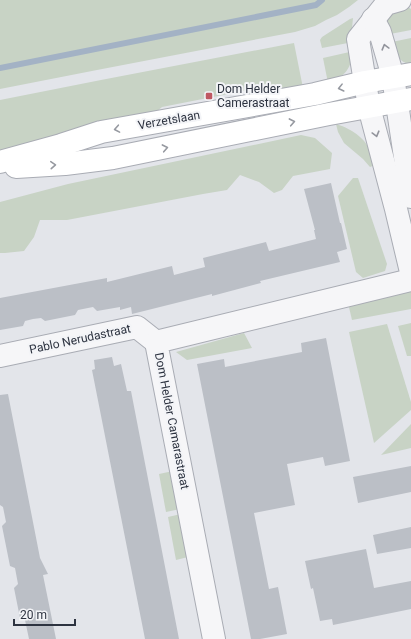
<svg xmlns="http://www.w3.org/2000/svg" width="411" height="639" font-family="Roboto,sans-serif">
  <rect width="100%" height="100%" fill="#e3e5ea"/>
  <g fill="#c8d3c5">
    <path d="M 0,0 L 358,0 L 349,7 L 337,15 L 326,20 L 315,26 L 295,32 L 97,70 L 0,89 Z"/>
    <path d="M 407,6 L 411,9 L 411,30 L 385,35 L 386,17 L 389,13 Z"/>
    <path d="M 353,18 L 352,28 L 353,42 L 322,48 L 320,40 L 322,37 L 350,19 Z"/>
    <path d="M 411,38 L 411,65 C 399,62 394,53 387,43 Z"/>
    <path d="M 294,43 L 303,88 L 286,92 L 258,88 L 162,107 L 148,119 L 0,155 L 0,100 L 101,80 Z"/>
    <path d="M 354,51 C 350,69 346,76 328,83 L 323,58 Z"/>
    <path d="M 336,124 C 347,127 363,136 368,147 C 371,152 373,159 375,165 L 370,167 L 363,159 L 344,143 L 338,132 Z"/>
    <path d="M 301,135 L 315,138 L 332,153 L 330,169 L 293,176 L 282,190 L 274,193 L 259,182 L 240,175 L 227,190 L 203,194 L 67,220 L 40,220 L 34,237 L 24,251 L 5,253 L 0,253 L 0,202 L 68,184 Z"/>
    <path d="M 353,178 L 358,178 L 387,264 L 385,271 L 363,278 L 356,272 L 338,196 Z"/>
    <path d="M 411,287 L 411,309 L 352,320 L 348,303 Z"/>
    <path d="M 411,323 L 411,356 L 407,356 L 398,326 Z"/>
    <path d="M 387,324 L 411,402 L 411,410 L 374,443 L 349,332 Z"/>
    <path d="M 244,333 L 252,348 L 187,360 L 176,352 Z"/>
    <path d="M 411,424 L 411,448 L 381,455 Z"/>
    <path d="M 173,471 L 180,509 L 166,512 L 159,474 Z"/>
    <path d="M 181,514 L 188,557 L 176,560 L 168,517 Z"/>
  </g>
  <g fill="none" stroke-linecap="round" stroke-linejoin="round">
    <path stroke="#a3b2c5" stroke-width="6" d="M 0,68 L 316,5 L 322,0"/>
  </g>
  <g fill="#bbbfc6">
    <path d="M 331,183 L 340,223 L 341,223 L 347,249 L 337,252 L 340,262 L 260,281 L 261,283 L 212,296 L 212,294 L 132,314 L 131,307 L 120,310 L 120,307 L 97,311 L 93,307 L 78,310 L 75,315 L 45,321 L 41,318 L 33,319 L 25,321 L 23,326 L 0,330 L 0,298 L 107,278 L 107,282 L 172,266 L 174,275 L 205,267 L 203,258 L 266,242 L 269,251 L 316,239 L 314,230 L 315,230 L 304,189 Z"/>
    <path d="M 326,338 L 350,461 L 325,466 L 323,457 L 287,464 L 295,505 L 254,513 L 269,589 L 278,587 L 287,634 L 260,639 L 251,639 L 197,364 L 224,359 L 225,367 L 302,352 L 301,343 Z"/>
    <path d="M 112,357 L 114,366 L 121,364 L 127,391 L 131,391 L 179,639 L 145,639 L 92,370 L 95,369 L 94,360 Z"/>
    <path d="M 8,394 L 40,558 L 48,574 L 43,575 L 56,639 L 29,639 L 25,620 L 20,618 L 14,588 L 18,584 L 15,568 L 10,566 L 2,526 L 6,522 L 3,507 L 0,505 L 0,395 Z"/>
    <path d="M 411,466 L 411,492 L 358,503 L 353,477 Z"/>
    <path d="M 411,527 L 411,548 L 377,554 L 373,535 Z"/>
    <path d="M 366,549 L 374,588 L 411,581 L 411,609 L 333,625 L 332,619 L 320,621 L 313,588 L 311,589 L 305,561 Z"/>
  </g>
  <g fill="none" stroke-linecap="round" stroke-linejoin="round">
    <defs>
      <g id="minor">
        <path d="M 400,0 L 386,4 L 358,39 L 369,107 L 396,209 L 411,272"/>
        <path d="M 373,19 L 380,32 L 393,77 L 411,197"/>
        <path d="M 0,356 L 137,327 L 156,342"/>
        <path d="M 214,639 L 156,342 L 411,280"/>
      </g>
      <g id="secondary">
        <path d="M 0,162 L 61,145 L 101,132 L 315,94 L 365,82 L 411,74"/>
        <path d="M 16,167 L 65,164 L 113,158 L 329,114 L 411,99"/>
      </g>
    </defs>
    <use href="#minor" stroke="#a9acb4" stroke-width="24"/>
    <use href="#secondary" stroke="#a9acb4" stroke-width="24"/>
    <use href="#minor" stroke="#f6f6f8" stroke-width="22"/>
    <use href="#secondary" stroke="#fff" stroke-width="22"/>
  </g>
  <defs><path id="oneway-chevron" d="M-2-3.5L2.5 0L-2 3.5" fill="none" stroke-width="1.6" stroke-linecap="round" stroke-linejoin="round"/></defs>
  <g stroke="#92949c">
    <use href="#oneway-chevron" transform="translate(385 47) rotate(-105)"/>
    <use href="#oneway-chevron" transform="translate(376 134) rotate(75)"/>
  </g>
  <g stroke="#9699a0">
    <use href="#oneway-chevron" transform="translate(341 88) rotate(166)"/>
    <use href="#oneway-chevron" transform="translate(292 122) rotate(-11)"/>
    <use href="#oneway-chevron" transform="translate(117 129) rotate(170)"/>
    <use href="#oneway-chevron" transform="translate(165 148) rotate(-11)"/>
    <use href="#oneway-chevron" transform="translate(53 165) rotate(-4)"/>
  </g>
  <rect fill="#bf5862" stroke="#f3f4f7" stroke-width="1.5" x="205" y="92" width="8" height="8" rx="2"/>
  <g text-anchor="middle" dominant-baseline="central" stroke-width="4" stroke-linejoin="round" paint-order="stroke">
    <g font-size="12" fill="#2d3340" stroke="#f3f4f7" text-anchor="start">
      <text x="217" y="89">Dom Helder<tspan x="217" dy="14">Camerastraat</tspan></text>
    </g>
    <g font-size="12" fill="#2d3340" stroke="#f3f4f7">
      <text transform="translate(169 120) rotate(-10)">Verzetslaan</text>
      <text transform="translate(80 339) rotate(-12)">Pablo Nerudastraat</text>
      <text transform="translate(172 421) rotate(79)">Dom Helder Camarastraat</text>
    </g>
  </g>
  <path d="M14 619v6h61v-6" fill="none" stroke="#2d3340" stroke-width="2"/>
  <text x="20" y="619" font-size="12" fill="#2d3340" stroke="#f3f4f7" stroke-width="3" paint-order="stroke">20 m</text>
</svg>
